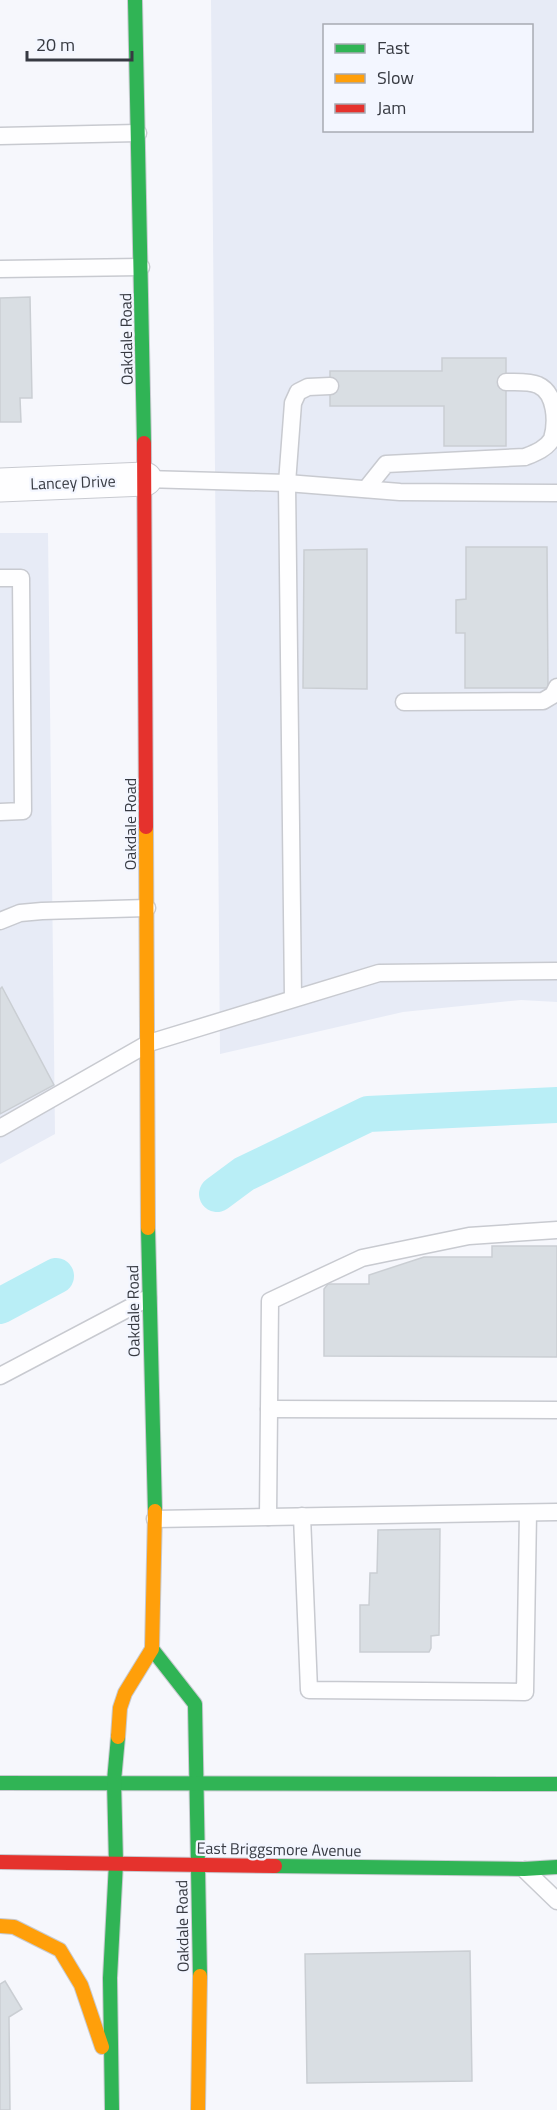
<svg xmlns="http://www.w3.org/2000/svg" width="557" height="2110" font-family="'Titillium Web',sans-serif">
  <rect width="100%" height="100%" fill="#f6f7fc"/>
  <g fill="#e7ebf6" fill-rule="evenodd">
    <path d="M 211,0 L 557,0 L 557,1002 L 521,1000 L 403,1012 L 220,1054 ZM 324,26 L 532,26 L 532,130 L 324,130 Z"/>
    <path d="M 0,533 L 48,533 L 55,1134 L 0,1164 Z"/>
  </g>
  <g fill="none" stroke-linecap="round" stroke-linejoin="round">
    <g stroke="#b9eef6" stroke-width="36">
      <path d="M 217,1194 L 244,1174 L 368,1114 L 557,1105"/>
      <path d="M 0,1306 L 56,1276"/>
    </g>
  </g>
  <g fill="#d9dee3" stroke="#caced3" stroke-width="1.5">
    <path d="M 30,297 L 32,398 L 20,398 L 21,422 L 0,422 L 0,298 Z"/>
    <path d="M 442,358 L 506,358 L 506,446 L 444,446 L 444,406 L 330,406 L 330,371 L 442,371 Z"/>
    <path d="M 466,547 L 547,547 L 548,688 L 465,688 L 465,633 L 456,633 L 456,600 L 466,599 Z"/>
    <path d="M 367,549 L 367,689 L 303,688 L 304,550 Z"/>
    <path d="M 2,987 L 54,1085 L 0,1114 L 0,989 Z"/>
    <path d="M 492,1246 L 557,1246 L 557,1357 L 324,1356 L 324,1289 L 328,1284 L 369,1284 L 369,1275 L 424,1257 L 492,1257 Z"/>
    <path d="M 440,1529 L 439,1635 L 431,1636 L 431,1648 L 429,1652 L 360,1652 L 360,1605 L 369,1605 L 370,1573 L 377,1573 L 378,1530 Z"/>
    <path d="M 470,1951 L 472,2081 L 307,2083 L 305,1954 Z"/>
    <path d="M 5,1981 L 22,2009 L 9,2017 L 10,2110 L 0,2110 L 0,1984 Z"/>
  </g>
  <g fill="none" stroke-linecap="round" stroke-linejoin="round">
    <defs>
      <g id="lane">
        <path d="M 0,136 L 138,133"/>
        <path d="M 0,269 L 141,267"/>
        <path d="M 145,479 L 287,483 L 400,492 L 557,493"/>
        <path d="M 366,489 L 386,464 L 525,457 C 535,453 546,449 552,439 C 557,422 556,393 538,385 C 530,381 515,382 506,382"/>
        <path d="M 0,578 L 21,578 L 23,811 L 0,812"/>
        <path d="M 404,702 L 543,701 L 553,695 L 557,687"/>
        <path d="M 0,921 L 20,913 L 42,911 L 147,908"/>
        <path d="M 293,998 L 287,483 L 293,403 L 298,392 L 308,387 L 330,386"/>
        <path d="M 0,1128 L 149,1043 L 379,973 L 557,971"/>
        <path d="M 0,1376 L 148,1298"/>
        <path d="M 269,1409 L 557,1410"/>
        <path d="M 302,1516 L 309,1690 L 525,1692 L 528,1513"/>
        <path d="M 268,1517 L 270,1301 L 362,1258 L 469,1236 L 557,1230"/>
        <path d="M 155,1519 L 557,1512"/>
        <path d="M 525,1870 L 557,1901"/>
      </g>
      <path id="street" d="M 0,485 L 145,479"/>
      <g id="fast">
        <path d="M 135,0 L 144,443"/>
        <path d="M 148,1228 L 155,1511"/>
        <path d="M 152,1649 L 195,1704 L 200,1976"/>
        <path d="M 0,1783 L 557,1784"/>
        <path d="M 275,1866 L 524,1869 L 557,1867"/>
        <path d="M 112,2110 L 110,1978 L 116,1863 L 114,1781 L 118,1737"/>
      </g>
      <g id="slow">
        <path d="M 146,827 L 148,1228"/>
        <path d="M 118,1737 L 120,1708 L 125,1693 L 152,1649 L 155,1511"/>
        <path d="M 0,1926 L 14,1927 L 60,1950 L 81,1985 L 102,2047"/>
        <path d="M 198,2110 L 200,1976"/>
      </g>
      <g id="jam">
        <path d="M 144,443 L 146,827"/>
        <path d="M 0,1862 L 275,1866"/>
      </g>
    </defs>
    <use href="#lane" stroke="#c8cad0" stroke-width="19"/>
    <use href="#street" stroke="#c8cad0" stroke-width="35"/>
    <use href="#fast" stroke="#c8cad0" stroke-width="16"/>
    <use href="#slow" stroke="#c8cad0" stroke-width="16"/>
    <use href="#jam" stroke="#c8cad0" stroke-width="16"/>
    <use href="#lane" stroke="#fefeff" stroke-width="16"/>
    <use href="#street" stroke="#fefeff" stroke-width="33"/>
    <use href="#fast" stroke="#30b455" stroke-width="14"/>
    <use href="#slow" stroke="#ff9f0a" stroke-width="14"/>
    <use href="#jam" stroke="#e5322d" stroke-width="14"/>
  </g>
  <g text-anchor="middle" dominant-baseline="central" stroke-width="4.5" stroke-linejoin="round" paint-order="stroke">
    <g font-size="16" fill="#373a42" stroke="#f3f6ff">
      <text transform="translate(126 339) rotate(-91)">Oakdale Road</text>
      <text transform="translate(73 482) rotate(-2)">Lancey Drive</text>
      <text transform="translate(130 824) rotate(-90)">Oakdale Road</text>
      <text transform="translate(133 1311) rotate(-91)">Oakdale Road</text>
      <text transform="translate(279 1849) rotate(1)">East Briggsmore Avenue</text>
      <text transform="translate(182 1926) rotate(-91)">Oakdale Road</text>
    </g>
  </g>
  <rect x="323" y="24" width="210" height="108" fill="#f3f6ff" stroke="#a8abb3" stroke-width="1.5"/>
  <rect x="335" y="44" width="30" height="9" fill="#30b455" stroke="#a8abb3" stroke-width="1.5"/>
  <text x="377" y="54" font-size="18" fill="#373a42">Fast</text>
  <rect x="335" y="74" width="30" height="9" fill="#ff9f0a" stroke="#a8abb3" stroke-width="1.5"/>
  <text x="377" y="84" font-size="18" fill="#373a42">Slow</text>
  <rect x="335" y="104" width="30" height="9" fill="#e5322d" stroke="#a8abb3" stroke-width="1.5"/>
  <text x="377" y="114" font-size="18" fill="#373a42">Jam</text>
  <path d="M27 51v9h105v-9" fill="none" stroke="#373a42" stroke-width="3"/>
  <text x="36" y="51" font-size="18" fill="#373a42" stroke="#f3f6ff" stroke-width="4.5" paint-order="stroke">20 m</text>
</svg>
